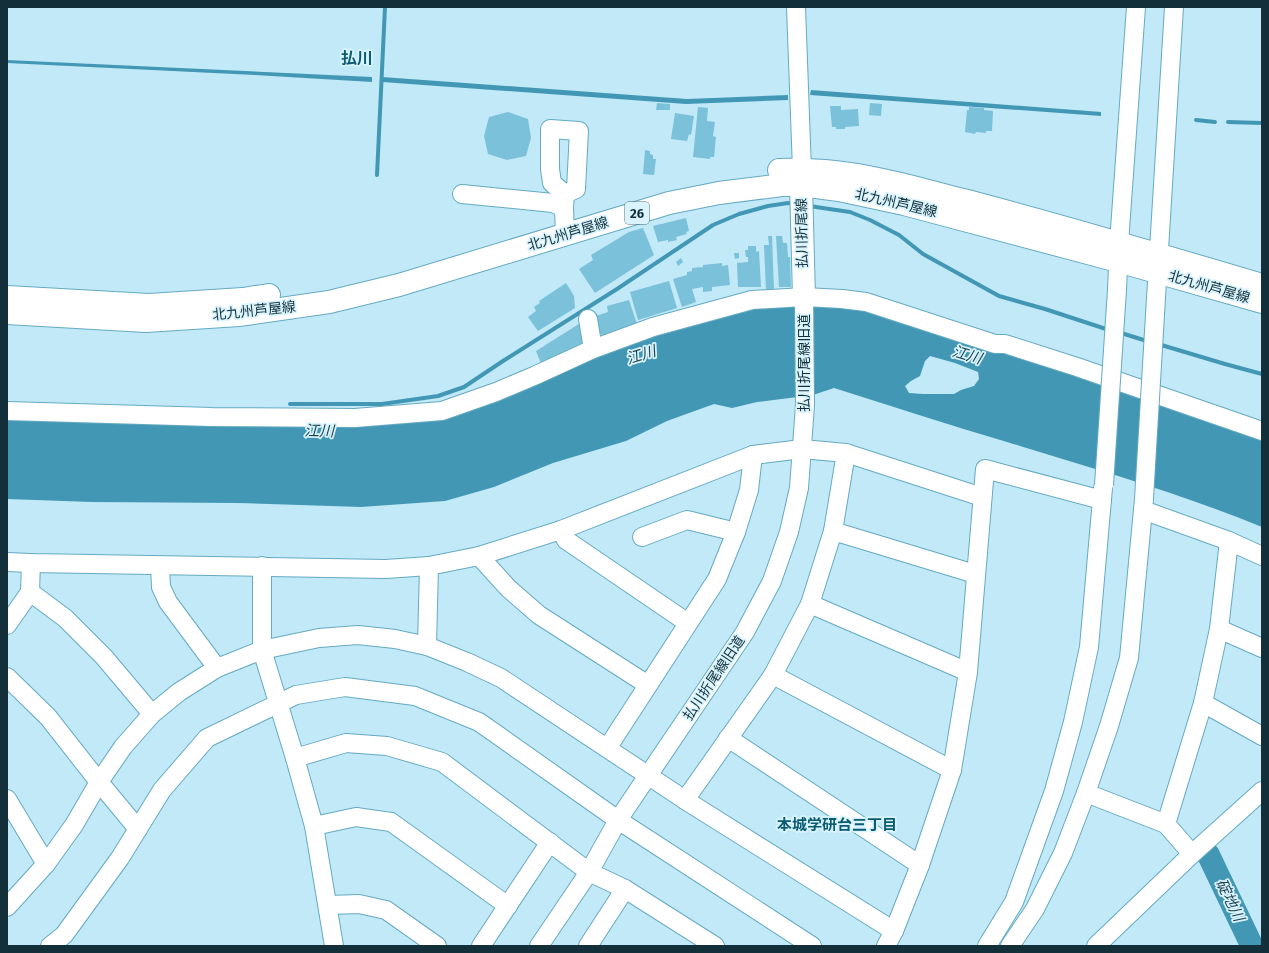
<svg xmlns="http://www.w3.org/2000/svg" width="1269" height="953" font-family="'Fira Sans','Noto Sans JP',sans-serif">
  <rect width="100%" height="100%" fill="#c1e9f8"/>
  <g fill="#4298b4" fill-rule="evenodd">
    <path d="M 7,60 L 372,77 L 372,82 L 255,75 L 7,63 Z"/>
    <path d="M 382,77 L 687,99 L 788,95 L 788,100 L 686,104 L 382,82 Z"/>
    <path d="M 811,90 L 1101,112 L 1101,116 L 810,95 Z"/>
    <path d="M 840,302 L 1077,371 L 1077,377 L 1180,410 L 1262,434 L 1262,527 C 1179,493 1092,468 1007,442 C 949,425 892,406 834,388 L 813,395 L 757,402 L 732,408 L 714,404 L 667,421 L 626,441 L 553,463 L 494,487 L 445,501 L 361,507 L 237,503 L 92,502 L 7,499 L 7,414 L 407,419 L 589,356 L 752,305 ZM 930,356 L 955,363 L 978,372 L 979,379 L 974,386 L 961,390 L 954,394 L 923,394 L 909,393 L 905,386 L 911,381 L 920,376 L 925,361 Z"/>
  </g>
  <g fill="none" stroke-linecap="round" stroke-linejoin="round">
    <g stroke="#4298b4" stroke-width="4">
      <path d="M 1196,120 L 1215,122"/>
      <path d="M 1228,122 L 1262,123"/>
      <path d="M 377,175 L 385,7"/>
      <path d="M 809,206 L 850,212 L 870,220 L 899,235 L 923,254 L 999,296 L 1045,309 L 1109,330"/>
      <path d="M 1118,332 L 1150,342"/>
      <path d="M 1158,344 L 1225,364 L 1262,374"/>
      <path d="M 290,404 L 382,404 L 438,396 L 464,387 L 503,361 L 617,289 L 713,225 L 739,214 L 768,206 L 788,203 L 796,204"/>
    </g>
    <path stroke="#4298b4" stroke-width="23" d="M 1208,854 L 1252,946"/>
  </g>
  <g fill="#7bc1d9">
    <path d="M 657,103 L 670,104 L 670,110 L 656,110 Z"/>
    <path d="M 870,103 L 882,104 L 881,116 L 869,115 Z"/>
    <path d="M 830,106 L 841,106 L 841,110 L 858,109 L 859,126 L 845,127 L 845,129 L 836,129 L 836,127 L 832,127 Z"/>
    <path d="M 698,107 L 708,108 L 707,121 L 715,122 L 713,136 L 716,137 L 714,157 L 710,157 L 710,159 L 693,157 Z"/>
    <path d="M 969,107 L 984,108 L 984,110 L 993,111 L 992,131 L 986,131 L 986,133 L 976,132 L 975,134 L 965,132 L 967,110 L 969,110 Z"/>
    <path d="M 508,112 L 528,119 L 531,138 L 526,156 L 507,160 L 488,154 L 484,136 L 489,117 Z"/>
    <path d="M 675,113 L 694,116 L 691,135 L 689,134 L 687,141 L 671,139 Z"/>
    <path d="M 645,150 L 650,151 L 650,154 L 653,155 L 653,159 L 656,159 L 654,175 L 643,174 Z"/>
    <rect x="790" y="215" width="6" height="14"/>
    <path d="M 686,218 L 689,231 L 686,232 L 687,234 L 676,237 L 677,240 L 668,242 L 668,240 L 658,242 L 653,226 Z"/>
    <path d="M 643,228 L 654,255 L 595,293 L 579,269 L 593,260 L 591,255 L 629,232 Z"/>
    <path d="M 768,236 L 772,236 L 774,290 L 766,290 L 764,245 L 769,245 Z"/>
    <path d="M 776,236 L 782,236 L 783,243 L 787,243 L 788,257 L 790,257 L 791,287 L 779,287 Z"/>
    <path d="M 748,246 L 756,246 L 756,252 L 759,251 L 761,287 L 738,287 L 737,263 L 748,262 L 748,257 L 746,257 L 745,250 L 748,250 Z"/>
    <path d="M 734,253 L 739,253 L 739,258 L 735,259 Z"/>
    <path d="M 681,258 L 683,262 L 678,266 L 676,262 Z"/>
    <path d="M 722,263 L 722,266 L 728,265 L 730,285 L 712,287 L 712,291 L 703,292 L 703,287 L 692,289 L 696,302 L 682,307 L 673,279 L 687,275 L 687,272 L 692,271 L 692,268 L 703,267 L 703,265 Z"/>
    <path d="M 669,281 L 677,308 L 638,320 L 630,292 Z"/>
    <path d="M 566,283 L 574,296 L 575,308 L 538,331 L 528,317 L 536,311 L 534,307 L 540,303 L 539,301 Z"/>
    <path d="M 629,300 L 637,324 L 602,335 L 597,330 L 593,317 L 608,312 L 607,306 Z"/>
    <path d="M 582,322 L 589,344 L 542,366 L 536,351 Z"/>
  </g>
  <g fill="none" stroke-linecap="round" stroke-linejoin="round">
    <defs>
      <g id="minor">
        <path d="M 796,7 L 802,170"/>
        <path d="M 462,194 L 553,203 L 564,208 L 565,235"/>
        <path d="M 564,208 L 565,194 L 552,183 L 550,169 L 550,129 L 579,131 L 576,189 L 565,194"/>
        <path d="M 1117,290 L 1119,243 L 1136,7"/>
        <path d="M 1156,298 L 1174,7"/>
        <path d="M 588,319 L 593,349"/>
        <path d="M 7,411 L 212,417 L 355,418 L 442,411 L 496,392 L 534,376 L 593,349 L 653,327 L 752,300 L 804,297 L 842,299 L 866,302 L 995,344 L 1005,344 L 1077,367 L 1262,431"/>
        <path d="M 1143,510 L 1229,541 L 1262,556"/>
        <path d="M 561,530 L 566,540 L 688,623"/>
        <path d="M 833,531 L 975,574"/>
        <path d="M 642,537 L 687,520 L 736,532"/>
        <path d="M 479,556 L 508,588 L 539,615 L 648,685"/>
        <path d="M 7,562 L 31,563 L 386,569 L 429,566 L 479,556 L 561,530 L 753,455 L 802,449 L 846,453 L 982,497"/>
        <path d="M 160,566 L 161,587 L 168,602 L 217,668"/>
        <path d="M 262,566 L 262,650 L 295,758 L 314,826 L 334,946"/>
        <path d="M 30,592 L 65,618 L 104,657 L 152,714"/>
        <path d="M 810,604 L 968,672"/>
        <path d="M 7,625 L 30,592 L 31,563"/>
        <path d="M 1219,629 L 1262,648"/>
        <path d="M 427,646 L 429,566"/>
        <path d="M 773,675 L 952,770"/>
        <path d="M 7,677 L 48,717 L 99,782 L 138,829"/>
        <path d="M 1203,703 L 1262,736"/>
        <path d="M 728,738 L 920,865"/>
        <path d="M 608,747 L 717,579 L 736,532 L 749,490 L 753,455"/>
        <path d="M 295,758 L 346,743 L 387,746 L 442,762 L 589,872 L 625,889 L 715,946"/>
        <path d="M 1086,793 L 1166,824 L 1203,703 L 1219,629 L 1229,541"/>
        <path d="M 7,799 L 46,864"/>
        <path d="M 685,800 L 773,675 L 810,604 L 833,531 L 846,453"/>
        <path d="M 1166,824 L 1192,854"/>
        <path d="M 314,826 L 356,817 L 391,822 L 508,906"/>
        <path d="M 328,905 L 359,904 L 386,910 L 437,946"/>
        <path d="M 7,907 L 46,864 L 74,825 L 99,782 L 123,747 L 152,714 L 179,692 L 217,668 L 262,650 L 319,638 L 358,635 L 395,639 L 427,646 L 467,662 L 501,678 L 685,800 L 894,931"/>
        <path d="M 50,946 L 64,935 L 120,858 L 162,790 L 207,738 L 296,695 L 345,687 L 415,696 L 479,722 L 618,820 L 812,946"/>
        <path d="M 481,946 L 550,842"/>
        <path d="M 539,946 L 589,872 L 618,820 L 745,632 L 772,581 L 789,532 L 799,488 L 805,405 L 804,297"/>
        <path d="M 588,946 L 625,889"/>
        <path d="M 886,946 L 894,931 L 920,865 L 952,770 L 968,672 L 985,469 L 1102,500"/>
        <path d="M 987,946 L 1014,902 L 1054,791 L 1073,722 L 1089,647 L 1103,488"/>
        <path d="M 1010,946 L 1035,909 L 1063,853 L 1086,793 L 1109,726 L 1129,658 L 1144,499"/>
        <path d="M 1096,946 L 1192,854 L 1262,791"/>
      </g>
      <g id="major">
        <path d="M 779,170 C 794,169 810,170 825,171 C 873,175 920,189 967,201 C 1066,227 1164,256 1262,285"/>
        <path d="M 802,170 L 801,185 L 804,297"/>
        <path d="M 7,297 L 149,305 L 243,299 L 269,295"/>
        <path d="M 7,313 L 146,321 L 239,315 L 329,302 L 399,285 L 669,203 L 719,193 L 782,185 L 801,185 L 839,190 L 904,204 L 1118,261 L 1262,302"/>
      </g>
    </defs>
    <use href="#minor" stroke="#65aac2" stroke-width="20"/>
    <use href="#major" stroke="#65aac2" stroke-width="24"/>
    <use href="#minor" stroke="#fff" stroke-width="18"/>
    <use href="#major" stroke="#fff" stroke-width="22"/>
    <defs>
      <g id="minor-bridge">
        <path d="M 1104,485 L 1117,290"/>
        <path d="M 1144,499 L 1156,298"/>
      </g>
    </defs>
    <use href="#minor-bridge" stroke="#65aac2" stroke-width="20" stroke-linecap="butt"/>
    <use href="#minor-bridge" stroke="#fff" stroke-width="18"/>
  </g>
  <g text-anchor="middle" dominant-baseline="central" stroke-width="3.5" stroke-linejoin="round" paint-order="stroke">
    <rect fill="#d9f4fe" stroke="#4e6b75" stroke-width="1" x="625" y="202" width="24" height="22" rx="3"/>
    <g font-size="13" font-weight="bold" fill="#13303a">
      <text x="637" y="213">26</text>
    </g>
    <g font-size="14" fill="#13303a" stroke="#d9f4fe">
      <text transform="translate(896 203) rotate(13)">北九州芦屋線</text>
      <text transform="translate(802 233) rotate(-91)">払川折尾線</text>
      <text transform="translate(568 234) rotate(-17)">北九州芦屋線</text>
      <text transform="translate(1209 287) rotate(16)">北九州芦屋線</text>
      <text transform="translate(254 311) rotate(-6)">北九州芦屋線</text>
      <text transform="translate(804 363) rotate(-90)">払川折尾線旧道</text>
      <text transform="translate(714 678) rotate(-56)">払川折尾線旧道</text>
    </g>
    <g font-size="15" font-style="italic" fill="#173e4a" stroke="#d9f4fe">
      <text transform="translate(641 355) rotate(-17)">江川</text>
      <text transform="translate(967 355) rotate(16)">江川</text>
      <text transform="translate(319 431) rotate(1)">江川</text>
      <text transform="translate(1230 900) rotate(64)">碇地川</text>
    </g>
    <g font-size="15" font-weight="bold" fill="#095b71" stroke="#d9f4fe">
      <text x="837" y="825">本城学研台三丁目</text>
    </g>
    <g font-size="16" font-weight="bold" fill="#095b71" stroke="#d9f4fe">
      <text x="357" y="58">払川</text>
    </g>
  </g>
  <rect width="1269" height="953" fill="none" stroke="#13303a" stroke-width="16"/>
</svg>
